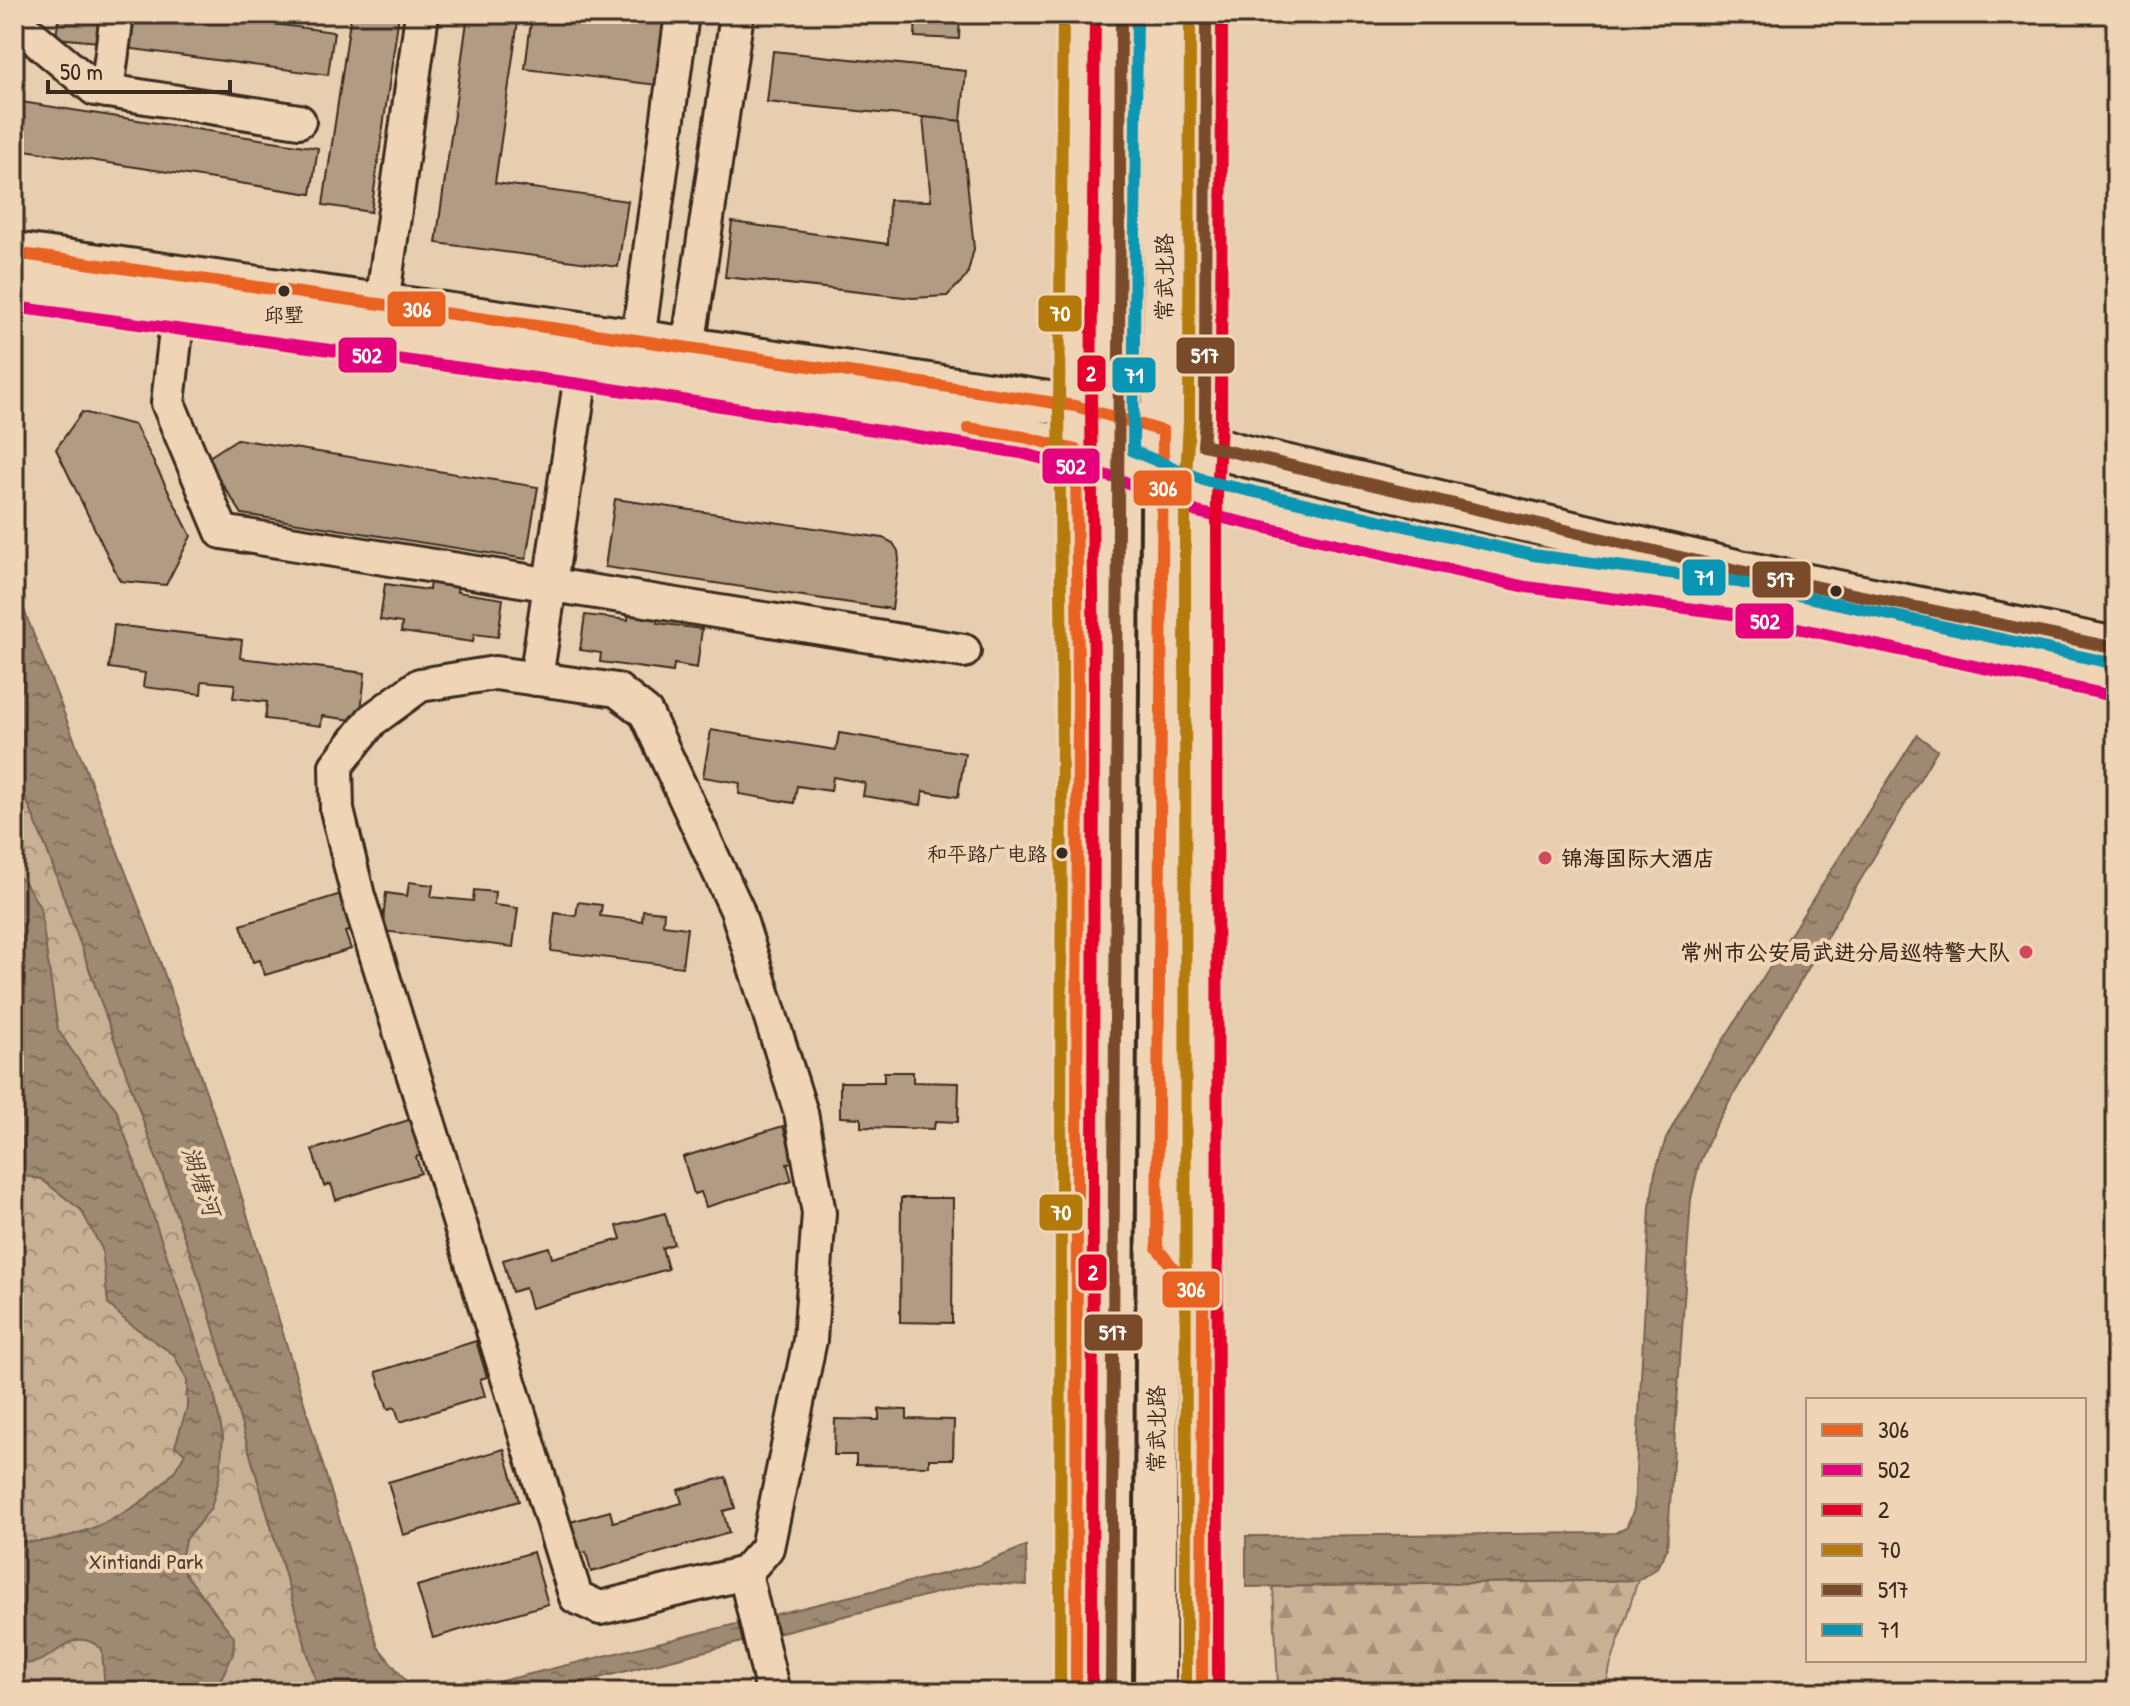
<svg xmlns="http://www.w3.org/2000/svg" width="2130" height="1706" font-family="'Patrick Hand','LXGW WenKai TC',sans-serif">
  <defs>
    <pattern id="forest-firs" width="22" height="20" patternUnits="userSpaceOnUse" patternTransform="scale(2)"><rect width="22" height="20" fill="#c8b095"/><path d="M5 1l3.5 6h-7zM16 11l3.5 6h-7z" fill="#a48f79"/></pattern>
    <pattern id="park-crowns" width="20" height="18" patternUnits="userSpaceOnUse" patternTransform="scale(2)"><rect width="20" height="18" fill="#c8b095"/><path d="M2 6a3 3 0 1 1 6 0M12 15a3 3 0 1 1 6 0" fill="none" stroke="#a48f79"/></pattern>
    <pattern id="water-ripples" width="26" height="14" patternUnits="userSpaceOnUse" patternTransform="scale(2)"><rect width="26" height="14" fill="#9e8972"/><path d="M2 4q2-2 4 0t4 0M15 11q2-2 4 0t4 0" fill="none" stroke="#82705d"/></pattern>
  </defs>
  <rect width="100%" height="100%" fill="#e8ceb0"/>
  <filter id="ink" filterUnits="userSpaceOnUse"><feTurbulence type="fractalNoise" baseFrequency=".0125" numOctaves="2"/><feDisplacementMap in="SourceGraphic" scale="16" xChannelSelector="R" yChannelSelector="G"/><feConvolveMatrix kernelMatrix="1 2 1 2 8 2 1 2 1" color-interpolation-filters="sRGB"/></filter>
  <g filter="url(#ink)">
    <path fill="url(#forest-firs)" stroke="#826d5a" stroke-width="2" d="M 1638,1580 L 1610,1667 L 1605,1692 L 1280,1692 L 1278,1685 L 1273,1587 Z"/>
    <path fill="url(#park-crowns)" stroke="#826d5a" stroke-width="2" d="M 14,769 L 47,850 L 200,1281 L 319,1692 L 14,1692 Z"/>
    <g fill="url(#water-ripples)" stroke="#766350" stroke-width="2">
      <path d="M 14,584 L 157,953 L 233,1168 L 378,1647 L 415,1692 L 319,1692 L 200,1281 L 47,850 L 14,769 Z"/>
      <path d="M 1917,735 L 1937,750 L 1714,1128 L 1699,1164 L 1691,1199 L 1667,1549 L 1656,1569 L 1638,1580 L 1246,1587 L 1246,1536 L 1615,1533 L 1627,1526 L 1634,1509 L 1650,1207 L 1655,1172 L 1666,1139 L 1691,1091 Z"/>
      <path d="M 14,872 L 26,884 L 40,907 L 58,1030 L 85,1070 L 116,1109 L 213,1389 L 223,1436 L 220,1475 L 211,1508 L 185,1541 L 182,1554 L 184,1572 L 234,1637 L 233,1655 L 214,1692 L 105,1692 L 102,1649 C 71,1624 61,1657 33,1663 C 28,1664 20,1663 14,1662 L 14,1541 C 68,1547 137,1514 172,1474 C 177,1468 181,1460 185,1453 L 175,1446 L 187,1408 L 187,1380 L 174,1355 L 126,1321 L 108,1304 L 102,1249 L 81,1210 L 41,1179 L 14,1174 Z"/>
      <path d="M 1026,1546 L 1027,1585 L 976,1583 L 543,1692 L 456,1692 L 979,1565 Z"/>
    </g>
    <g fill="#b29b83" stroke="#3b2a1e" stroke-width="2">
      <path d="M 59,14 L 102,14 L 99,42 L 56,38 Z"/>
      <path d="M 129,14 L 201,14 L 334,32 L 328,75 L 125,48 Z"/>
      <path d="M 351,14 L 399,14 L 371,212 L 323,205 Z"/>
      <path d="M 468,14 L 519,14 L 495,183 L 628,201 L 618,267 L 436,243 Z"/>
      <path d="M 532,14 L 607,14 L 673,22 L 665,86 L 525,69 Z"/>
      <path d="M 916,14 L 960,14 L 959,39 L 915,37 Z"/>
      <path d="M 773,51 L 966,71 L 961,121 L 767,102 Z"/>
      <path d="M 14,89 L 23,90 L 21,102 L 318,148 L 311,194 L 18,149 L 20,130 L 14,129 Z"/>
      <path d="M 923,117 L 961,121 L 974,249 L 967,276 L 947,296 L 913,298 L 725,277 L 732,222 L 888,244 L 889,200 L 931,201 Z"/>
      <path d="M 82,412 L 135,425 L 191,536 L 166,585 L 120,581 L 56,449 Z"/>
      <path d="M 237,439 L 538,487 L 526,559 L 242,514 L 206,459 Z"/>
      <path d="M 615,499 L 883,538 L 893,543 L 898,551 L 899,560 L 892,609 L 605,567 Z"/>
      <path d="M 430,579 L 458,583 L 457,592 L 503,599 L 498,637 L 474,634 L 473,642 L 401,632 L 402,623 L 380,620 L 385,584 L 429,590 Z"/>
      <path d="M 629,610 L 658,613 L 657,623 L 702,629 L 697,668 L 674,664 L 673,672 L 600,662 L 601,653 L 580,650 L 585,615 L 628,620 Z"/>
      <path d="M 114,625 L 242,640 L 240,658 L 365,673 L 360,721 L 322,716 L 321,726 L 265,719 L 267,702 L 233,698 L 235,684 L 202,681 L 201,694 L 143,687 L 145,673 L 109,668 Z"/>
      <path d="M 711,730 L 836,750 L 839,733 L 965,753 L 958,797 L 923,791 L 921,805 L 863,796 L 865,783 L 833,777 L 831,791 L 797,786 L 794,803 L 739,794 L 740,783 L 703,777 Z"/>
      <path d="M 409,882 L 433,885 L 431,897 L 473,901 L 474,890 L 495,892 L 494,905 L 518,908 L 513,947 L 382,931 L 386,893 L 407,896 Z"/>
      <path d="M 341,894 L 353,930 L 345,932 L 351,949 L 265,975 L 260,960 L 253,962 L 241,925 Z"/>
      <path d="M 578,902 L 602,905 L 600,916 L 642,921 L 643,910 L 664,912 L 663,925 L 687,928 L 682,967 L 551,951 L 555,913 L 576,916 Z"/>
      <path d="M 884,1072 L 913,1072 L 913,1082 L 959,1083 L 958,1122 L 935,1121 L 934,1129 L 861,1127 L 861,1118 L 840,1117 L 840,1082 L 884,1082 Z"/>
      <path d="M 412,1119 L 423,1154 L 416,1157 L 421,1173 L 336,1200 L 331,1184 L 324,1186 L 312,1150 Z"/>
      <path d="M 783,1126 L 794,1162 L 787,1164 L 792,1181 L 706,1207 L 701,1192 L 694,1194 L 683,1157 Z"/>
      <path d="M 901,1198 L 953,1198 L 952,1323 L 900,1322 Z"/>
      <path d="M 665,1213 L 674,1244 L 662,1248 L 668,1269 L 531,1308 L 525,1288 L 512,1292 L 503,1260 L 549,1247 L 552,1258 L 621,1239 L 617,1226 Z"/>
      <path d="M 476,1341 L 487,1377 L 480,1379 L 485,1396 L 400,1422 L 395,1407 L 388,1409 L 376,1372 Z"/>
      <path d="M 879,1409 L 907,1410 L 907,1419 L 954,1420 L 953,1459 L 929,1459 L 929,1466 L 856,1465 L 856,1455 L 834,1455 L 835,1419 L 879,1420 Z"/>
      <path d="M 504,1449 L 519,1501 L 403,1535 L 388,1482 Z"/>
      <path d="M 726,1477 L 735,1508 L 723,1511 L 729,1533 L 591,1572 L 586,1552 L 573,1556 L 563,1524 L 610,1511 L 613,1522 L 682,1503 L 678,1490 Z"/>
      <path d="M 533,1552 L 548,1604 L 433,1638 L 417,1586 Z"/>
    </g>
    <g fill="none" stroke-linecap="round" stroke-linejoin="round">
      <defs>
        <g id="minor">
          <path d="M 14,25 L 19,25 L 95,89 L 299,121"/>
          <path d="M 107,91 L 117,14"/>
          <path d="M 382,304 L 422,14"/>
          <path d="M 178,313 L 168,403 L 222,532 L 964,651"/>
          <path d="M 638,340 L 682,14"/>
          <path d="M 688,348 L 737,14"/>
          <path d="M 495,673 L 617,690 L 646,713 L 737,910 L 801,1113 L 819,1213 L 810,1340 L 767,1548 L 745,1573 L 600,1608 L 576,1597 L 358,896 L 337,810 L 336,766 L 372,720 L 420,685 Z"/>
          <path d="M 536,679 L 582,368"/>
          <path d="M 745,1573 L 773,1692"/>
          <path d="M 1076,1692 L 1078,684 L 1075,406 L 1079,14"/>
          <path d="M 1202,1692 L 1201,496 L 1205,421 L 1206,14"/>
        </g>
        <g id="major">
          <path d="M 14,253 L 616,337 L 1075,406 L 1118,417 L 1241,455 L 1740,571 L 2116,648"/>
          <path d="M 14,291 L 582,368 L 1024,437 L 1117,462 L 1161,478 L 1201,496 L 1530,571 L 1735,598 L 2116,680"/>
          <path d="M 1157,1364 L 1203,1304 L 1157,1248"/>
          <path d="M 1076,1542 L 1109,1481"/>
          <path d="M 1111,1692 L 1121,14"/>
          <path d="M 1155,1692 L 1165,14"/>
        </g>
      </defs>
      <use href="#minor" stroke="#3b2a1e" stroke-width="38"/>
      <use href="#major" stroke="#3b2a1e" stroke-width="46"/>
      <use href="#minor" stroke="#efd5b6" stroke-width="32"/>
      <use href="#major" stroke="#efd5b6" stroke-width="40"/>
      <defs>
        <g id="bus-1">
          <path d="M 14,253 L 616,337 L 1075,406 L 1163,431 L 1157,1248 L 1203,1304 L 1202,1692"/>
          <path d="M 968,428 L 1024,437 L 1076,450 L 1078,684 L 1076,1692"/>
        </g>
        <path id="bus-2" d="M 14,307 L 580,384 L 1021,453 L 1112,477 L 1155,493 L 1197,512 L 1526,587 L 1732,614 L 2113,696"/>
        <g id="bus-3">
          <path d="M 1092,1692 L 1094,684 L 1091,406 L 1095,14"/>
          <path d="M 1218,1692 L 1217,496 L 1221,421 L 1222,14"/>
        </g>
        <g id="bus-4">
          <path d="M 1060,1692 L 1062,684 L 1059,406 L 1063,14"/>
          <path d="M 1186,1692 L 1185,496 L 1189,421 L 1190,14"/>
        </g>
        <g id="bus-5">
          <path d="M 1206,14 L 1205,421 L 1203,445 L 1740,571 L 2116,648"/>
          <path d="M 1111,1692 L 1121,14"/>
        </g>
        <path id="bus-6" d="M 1137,14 L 1133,451 L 1206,481 L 1533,555 L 1738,582 L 2116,664"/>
      </defs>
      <use href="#bus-1" stroke="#efd5b6" stroke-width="18"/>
      <use href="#bus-2" stroke="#efd5b6" stroke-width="18"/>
      <use href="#bus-3" stroke="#efd5b6" stroke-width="18"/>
      <use href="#bus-4" stroke="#efd5b6" stroke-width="18"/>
      <use href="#bus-5" stroke="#efd5b6" stroke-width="18"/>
      <use href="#bus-6" stroke="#efd5b6" stroke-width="18"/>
      <use href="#bus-1" stroke="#e96222" stroke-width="12"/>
      <use href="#bus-2" stroke="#e5007d" stroke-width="12"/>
      <use href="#bus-3" stroke="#e4002b" stroke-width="12"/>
      <use href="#bus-4" stroke="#b57b0a" stroke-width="12"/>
      <use href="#bus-5" stroke="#7a4b2a" stroke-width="12"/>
      <use href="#bus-6" stroke="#0996b4" stroke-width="12"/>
    </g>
  </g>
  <g fill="#3b2a1e" stroke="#efd5b6" stroke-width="3">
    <circle cx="284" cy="291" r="7"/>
    <circle cx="1836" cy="591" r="7"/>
    <circle cx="1062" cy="853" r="7"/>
  </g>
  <g fill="#d1495b" stroke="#efd5b6" stroke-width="3">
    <circle cx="1545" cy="858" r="8"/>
    <circle cx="2026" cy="952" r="8"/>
  </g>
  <g text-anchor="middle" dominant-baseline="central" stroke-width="8" stroke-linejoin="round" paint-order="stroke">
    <g font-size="20" fill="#3b2a1e" stroke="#efd5b6">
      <text x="284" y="314">邱墅</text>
      <text x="1047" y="853" text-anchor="end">和平路广电路</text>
    </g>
    <g font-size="22" fill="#3b2a1e" stroke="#efd5b6">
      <text transform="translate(1164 277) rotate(-90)">常武北路</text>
      <text transform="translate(1156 1429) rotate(-90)">常武北路</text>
    </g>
    <g font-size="22" font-weight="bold" fill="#3b2a1e" stroke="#efd5b6" text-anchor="start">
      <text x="1561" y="858">锦海国际大酒店</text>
      <text x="2010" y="952" text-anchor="end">常州市公安局武进分局巡特警大队</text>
    </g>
    <g font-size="22" fill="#503e30" stroke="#efd5b6">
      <text x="146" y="1561">Xintiandi Park</text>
    </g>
    <g font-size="24" font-style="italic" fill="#544233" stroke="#efd5b6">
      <text transform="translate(202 1181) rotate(71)">湖塘河</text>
    </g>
  </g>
  <g stroke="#efd5b6" stroke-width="3">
    <rect x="386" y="290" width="61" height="38" rx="8" fill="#e96222"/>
    <rect x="1037" y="294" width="46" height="39" rx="8" fill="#b57b0a"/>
    <rect x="337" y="336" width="61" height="38" rx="8" fill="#e5007d"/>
    <rect x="1175" y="336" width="61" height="39" rx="8" fill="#7a4b2a"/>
    <rect x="1076" y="354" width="31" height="39" rx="8" fill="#e4002b"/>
    <rect x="1111" y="356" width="46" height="38" rx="8" fill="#0996b4"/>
    <rect x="1041" y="447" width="60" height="38" rx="8" fill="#e5007d"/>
    <rect x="1132" y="469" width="61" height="38" rx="8" fill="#e96222"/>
    <rect x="1681" y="558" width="46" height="39" rx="8" fill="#0996b4"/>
    <rect x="1751" y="560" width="61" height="39" rx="8" fill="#7a4b2a"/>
    <rect x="1734" y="602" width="61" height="38" rx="8" fill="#e5007d"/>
    <rect x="1038" y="1193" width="46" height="39" rx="8" fill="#b57b0a"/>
    <rect x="1077" y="1253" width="31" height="39" rx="8" fill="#e4002b"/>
    <rect x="1161" y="1270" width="60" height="39" rx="8" fill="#e96222"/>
    <rect x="1083" y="1313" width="61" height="39" rx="8" fill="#7a4b2a"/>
  </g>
  <g font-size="22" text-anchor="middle" font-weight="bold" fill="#fff">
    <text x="417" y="317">306</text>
    <text x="1060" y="321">70</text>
    <text x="367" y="363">502</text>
    <text x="1205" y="363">517</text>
    <text x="1091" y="381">2</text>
    <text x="1134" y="383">71</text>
    <text x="1071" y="474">502</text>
    <text x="1163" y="496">306</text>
    <text x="1704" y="585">71</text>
    <text x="1781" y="587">517</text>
    <text x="1765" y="629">502</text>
    <text x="1061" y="1220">70</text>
    <text x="1093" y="1280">2</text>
    <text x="1191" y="1297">306</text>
    <text x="1113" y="1340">517</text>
  </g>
  <rect width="2130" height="1706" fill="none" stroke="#efd5b6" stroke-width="48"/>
  <rect x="24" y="24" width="2082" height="1658" fill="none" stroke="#3b2a1e" stroke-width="3" filter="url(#ink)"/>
  <rect x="1806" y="1398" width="280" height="264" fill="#efd5b6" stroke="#a79179" stroke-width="2"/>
  <rect x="1822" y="1424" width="40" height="12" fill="#e96222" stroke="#a79179" stroke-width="2"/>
  <text x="1878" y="1438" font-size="24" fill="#3b2a1e">306</text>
  <rect x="1822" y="1464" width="40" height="12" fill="#e5007d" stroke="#a79179" stroke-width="2"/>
  <text x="1878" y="1478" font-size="24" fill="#3b2a1e">502</text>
  <rect x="1822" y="1504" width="40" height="12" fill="#e4002b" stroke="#a79179" stroke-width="2"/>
  <text x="1878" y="1518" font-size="24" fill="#3b2a1e">2</text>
  <rect x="1822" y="1544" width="40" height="12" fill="#b57b0a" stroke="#a79179" stroke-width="2"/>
  <text x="1878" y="1558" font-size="24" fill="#3b2a1e">70</text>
  <rect x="1822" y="1584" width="40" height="12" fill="#7a4b2a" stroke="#a79179" stroke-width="2"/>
  <text x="1878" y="1598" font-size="24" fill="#3b2a1e">517</text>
  <rect x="1822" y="1624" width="40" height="12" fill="#0996b4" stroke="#a79179" stroke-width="2"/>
  <text x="1878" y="1638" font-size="24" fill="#3b2a1e">71</text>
  <path d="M48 80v12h182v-12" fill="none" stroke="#3b2a1e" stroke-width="4"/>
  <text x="60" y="80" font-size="24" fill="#3b2a1e" stroke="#efd5b6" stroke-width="6" paint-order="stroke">50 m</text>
</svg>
